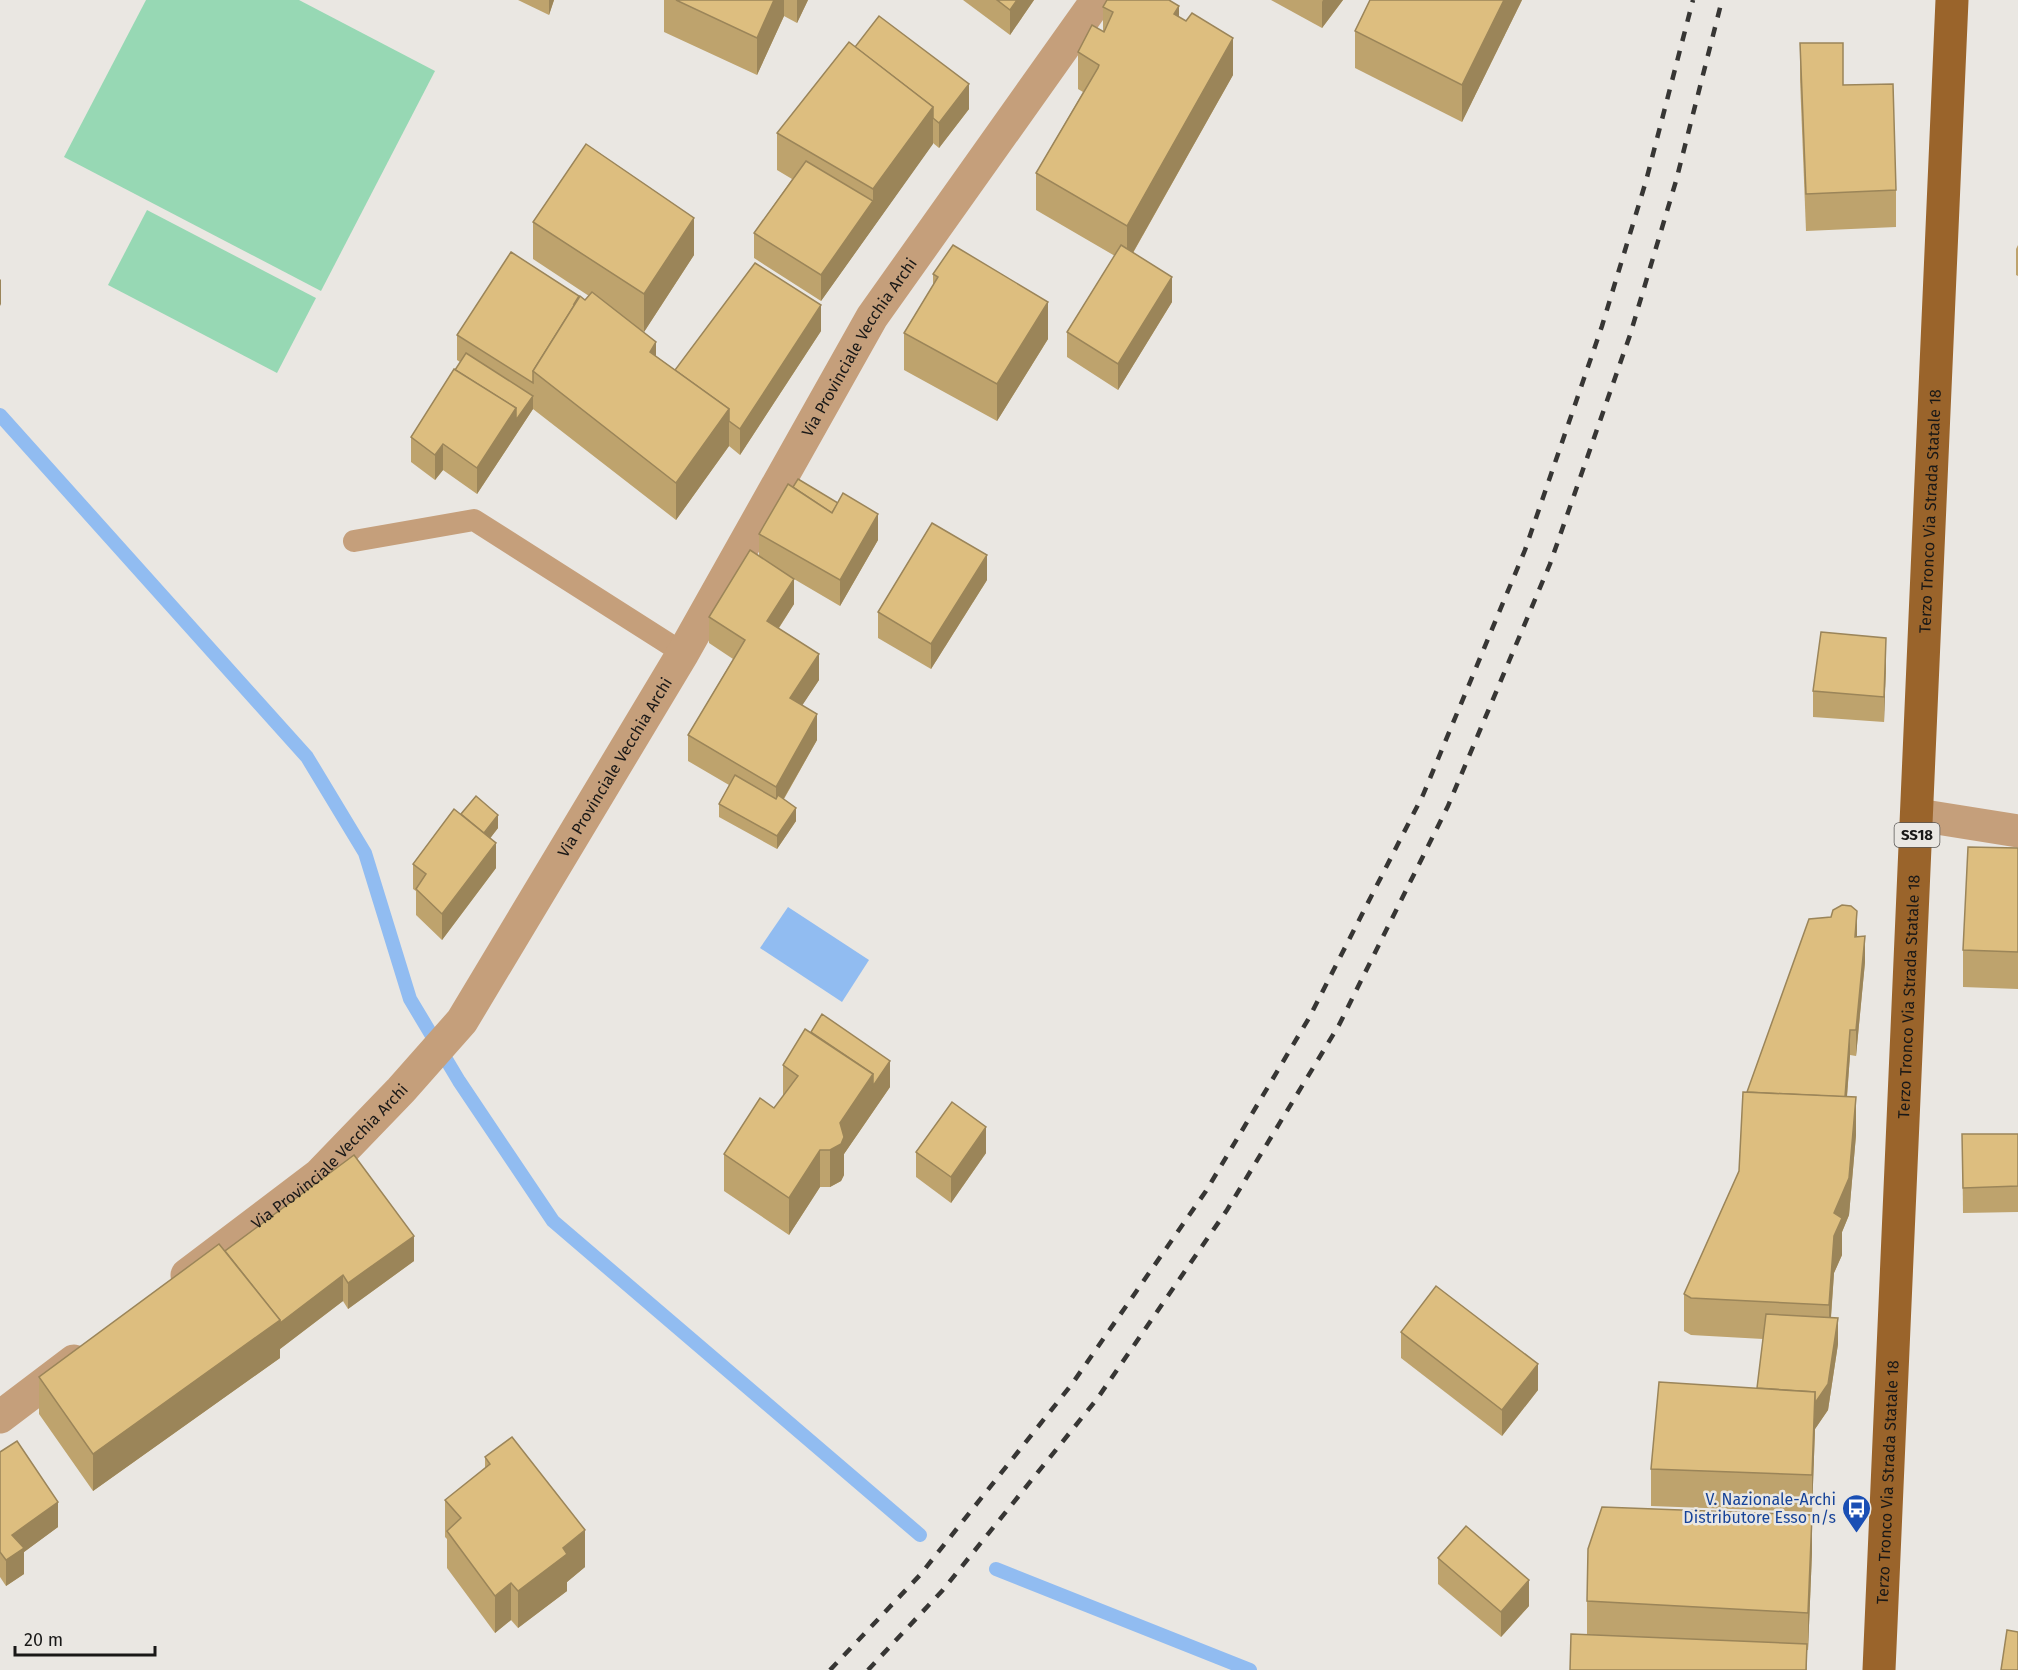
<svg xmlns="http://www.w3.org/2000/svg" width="2018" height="1670" font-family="'Fira Sans',sans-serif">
  <rect width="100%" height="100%" fill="#eae7e2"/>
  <g fill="#97d8b4">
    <path d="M 146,0 L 299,0 L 435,71 L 321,291 L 64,157 Z"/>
    <path d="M 147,210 L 316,298 L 277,373 L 108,285 Z"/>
  </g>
  <path fill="#91bcf1" d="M 788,907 L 869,960 L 842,1002 L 760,948 Z"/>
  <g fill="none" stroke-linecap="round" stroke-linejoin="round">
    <g stroke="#91bcf1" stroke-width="14">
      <path d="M 0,415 L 307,757 L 365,853 L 410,999 L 459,1081 L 553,1221 L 920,1535"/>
      <path d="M 996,1569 L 1250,1670"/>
    </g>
    <path stroke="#c59f7b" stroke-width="22" d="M 354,541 L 474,520 L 683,653"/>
    <path stroke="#c59f7b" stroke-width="33" d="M 1918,815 L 2018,831"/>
    <g stroke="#c59f7b" stroke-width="33">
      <path id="s1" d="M 187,1275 L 319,1175 L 401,1090 L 462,1021 L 683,653 L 872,317 L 1097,0"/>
      <path d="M 0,1417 L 74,1361"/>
    </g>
    <path stroke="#9a642b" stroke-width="33" id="s2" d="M 1879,1670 L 1952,0"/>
    <g stroke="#373634" stroke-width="4.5" stroke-dasharray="10 10" stroke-linecap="butt">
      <path d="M 830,1670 L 920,1575 L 1072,1384 L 1206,1191 L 1309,1018 L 1423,795 L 1525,550 L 1602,326 L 1646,181 L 1693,0"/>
      <path d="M 868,1670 L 942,1591 L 1097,1399 L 1227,1210 L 1339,1025 L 1448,806 L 1550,564 L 1630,335 L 1676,181 L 1722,0"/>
    </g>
  </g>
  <g fill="#bea36d">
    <path d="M 518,0 L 554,0 L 549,15 Z"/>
    <path d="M 664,0 L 808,0 L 797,23 L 784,16 L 757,75 L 664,32 Z"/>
    <path d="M 963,0 L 1034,0 L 1010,35 Z"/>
    <path d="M 1271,0 L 1343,0 L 1322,28 Z"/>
    <path d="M 1522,0 L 1462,122 L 1355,68 L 1355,31 Z"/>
    <path d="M 1103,7 L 1179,17 L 1233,75 L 1133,253 L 1172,302 L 1118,390 L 1067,357 L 1067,332 L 1115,256 L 1036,210 L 1036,173 L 1083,92 L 1078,89 L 1078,52 L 1103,31 Z"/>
    <path d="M 1800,43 L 1843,85 L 1896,190 L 1896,227 L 1806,231 L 1800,80 Z"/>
    <path d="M 855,47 L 969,109 L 939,148 L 933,143 L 821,301 L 754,258 L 754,233 L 792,179 L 777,170 L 777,133 Z"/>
    <path d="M 533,222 L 694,255 L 644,332 L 638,328 L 656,356 L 675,370 L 821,331 L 740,455 L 729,446 L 676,520 L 533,409 L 477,494 L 443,470 L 435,480 L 411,462 L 411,437 L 460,362 L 457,360 L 457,335 L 579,298 L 585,300 L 589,296 L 533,259 Z"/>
    <path d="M 2018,245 L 2018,276 L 2016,275 L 2016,249 Z"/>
    <path d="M 933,274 L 1048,339 L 997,421 L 904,370 L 904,333 L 933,285 Z"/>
    <path d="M 759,534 L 878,540 L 840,606 L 794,579 L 794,604 L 779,628 L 819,680 L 802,705 L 817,740 L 784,799 L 796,821 L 777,849 L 719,817 L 719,804 L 729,785 L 688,761 L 688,735 L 733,659 L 709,643 L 709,617 L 759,556 Z"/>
    <path d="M 987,580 L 931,669 L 878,638 L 878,612 Z"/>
    <path d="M 1886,663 L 1884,722 L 1813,717 L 1813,691 Z"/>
    <path d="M 461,814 L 498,828 L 490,838 L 496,868 L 442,940 L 416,915 L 416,891 L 413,889 L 413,864 Z"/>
    <path d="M 2018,848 L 2018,989 L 1963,987 L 1963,950 Z"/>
    <path d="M 1857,937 L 1865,962 L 1856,1056 L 1850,1055 L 1847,1097 L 1856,1135 L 1849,1215 L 1842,1232 L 1842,1255 L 1834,1273 L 1831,1318 L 1838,1344 L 1828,1410 L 1815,1429 L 1812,1512 L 1651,1506 L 1651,1469 L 1757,1388 L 1763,1339 L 1691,1335 L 1684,1331 L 1684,1294 L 1739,1171 L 1747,1092 Z"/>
    <path d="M 783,1065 L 890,1087 L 844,1154 L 844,1175 L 841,1181 L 830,1187 L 820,1187 L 789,1235 L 724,1191 L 724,1154 L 774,1108 L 783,1096 Z"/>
    <path d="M 1962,1134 L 2018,1134 L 2018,1212 L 1963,1213 Z"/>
    <path d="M 916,1152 L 986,1153 L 951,1203 L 916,1177 Z"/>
    <path d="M 225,1251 L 414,1261 L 348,1309 L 343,1301 L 280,1349 L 280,1358 L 93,1491 L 39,1414 L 39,1377 Z"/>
    <path d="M 1401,1332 L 1538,1390 L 1502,1436 L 1401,1358 Z"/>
    <path d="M 0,1452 L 58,1527 L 24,1552 L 24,1574 L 6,1586 L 0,1577 Z"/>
    <path d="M 485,1457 L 585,1567 L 567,1582 L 567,1591 L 518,1628 L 511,1620 L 495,1633 L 447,1568 L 447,1539 L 445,1537 L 445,1500 L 485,1468 Z"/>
    <path d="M 1812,1552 L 1808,1650 L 1807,1650 L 1807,1670 L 1587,1634 L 1587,1601 Z"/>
    <path d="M 1438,1558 L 1529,1606 L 1501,1637 L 1438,1584 Z"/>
  </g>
  <g fill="#9b8559">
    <path d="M 549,0 L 554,0 L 549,15 Z"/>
    <path d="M 774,0 L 784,0 L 784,16 L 757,75 L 757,38 Z"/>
    <path d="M 797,0 L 808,0 L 797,23 Z"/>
    <path d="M 1017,0 L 1034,0 L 1010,35 L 1010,10 Z"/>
    <path d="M 1323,0 L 1343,0 L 1322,28 L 1322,2 Z"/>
    <path d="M 1504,0 L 1522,0 L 1462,122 L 1462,85 Z"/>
    <path d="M 1179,6 L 1179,43 L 1174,14 Z"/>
    <path d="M 1233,38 L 1233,75 L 1127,263 L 1127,226 Z"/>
    <path d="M 969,84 L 969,109 L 939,148 L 939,123 Z"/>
    <path d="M 933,107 L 933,144 L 821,301 L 821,275 L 873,201 L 873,189 Z"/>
    <path d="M 694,218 L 694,255 L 644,332 L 644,294 Z"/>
    <path d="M 1172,277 L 1172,302 L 1118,390 L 1118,364 Z"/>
    <path d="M 1,279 L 1,304 L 0,306 L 0,280 Z"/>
    <path d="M 1048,302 L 1048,339 L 997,421 L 997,384 Z"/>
    <path d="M 821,305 L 821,331 L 740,455 L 740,429 Z"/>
    <path d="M 656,342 L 656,379 L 650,352 Z"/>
    <path d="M 533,396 L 533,409 L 477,494 L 477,468 L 516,408 Z"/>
    <path d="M 729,409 L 729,446 L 676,520 L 676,483 Z"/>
    <path d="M 443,444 L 443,470 L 435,480 L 435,455 Z"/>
    <path d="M 878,514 L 878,540 L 840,606 L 840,580 Z"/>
    <path d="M 987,555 L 987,580 L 931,669 L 931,644 Z"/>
    <path d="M 794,579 L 794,604 L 767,646 L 767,621 Z"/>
    <path d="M 1886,638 L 1886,663 L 1884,722 L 1884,697 Z"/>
    <path d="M 819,654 L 819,680 L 790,724 L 790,698 Z"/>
    <path d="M 817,714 L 817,740 L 776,812 L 776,787 Z"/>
    <path d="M 796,808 L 796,821 L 777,849 L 777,836 Z"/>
    <path d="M 498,815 L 498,828 L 479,853 L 479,840 Z"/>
    <path d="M 496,843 L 496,868 L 442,940 L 442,914 Z"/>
    <path d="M 1857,911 L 1857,937 L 1855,937 Z"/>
    <path d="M 1865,936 L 1865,962 L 1856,1056 L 1856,1030 Z"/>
    <path d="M 1850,1030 L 1850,1055 L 1844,1135 L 1844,1110 Z"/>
    <path d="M 890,1061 L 890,1087 L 844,1154 L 844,1175 L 841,1181 L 830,1187 L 830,1150 L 840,1123 L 873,1074 Z"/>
    <path d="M 1856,1097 L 1856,1135 L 1849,1215 L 1842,1232 L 1842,1255 L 1834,1273 L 1829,1343 L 1829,1305 L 1834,1213 Z"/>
    <path d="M 986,1127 L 986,1153 L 951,1203 L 951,1177 Z"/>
    <path d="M 820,1150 L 820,1187 L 789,1235 L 789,1198 Z"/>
    <path d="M 414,1236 L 414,1261 L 348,1309 L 348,1283 Z"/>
    <path d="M 343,1275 L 343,1301 L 280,1349 L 280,1358 L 93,1491 L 93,1454 Z"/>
    <path d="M 1838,1318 L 1838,1344 L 1828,1410 L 1815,1429 L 1812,1512 L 1812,1475 L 1815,1392 Z"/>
    <path d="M 1538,1364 L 1538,1390 L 1502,1436 L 1502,1410 Z"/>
    <path d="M 58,1502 L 58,1527 L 24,1552 L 24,1574 L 6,1586 L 6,1560 L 12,1535 Z"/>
    <path d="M 1812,1515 L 1812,1552 L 1808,1650 L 1808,1613 Z"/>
    <path d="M 585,1530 L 585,1567 L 567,1582 L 567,1591 L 518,1628 L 518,1591 L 563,1548 Z"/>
    <path d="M 1529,1580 L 1529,1606 L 1501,1637 L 1501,1612 Z"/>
    <path d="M 511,1583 L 511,1620 L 495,1633 L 495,1596 Z"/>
  </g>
  <g fill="#ddbe7f" stroke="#9b8559" stroke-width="1.5">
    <path d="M 676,0 L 774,0 L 757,38 Z"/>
    <path d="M 997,0 L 1017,0 L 1010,10 Z"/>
    <path d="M 1107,0 L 1169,0 L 1179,6 L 1174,14 L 1186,21 L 1192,13 L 1233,38 L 1127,226 L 1036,173 L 1098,68 L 1099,65 L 1078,52 L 1092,25 L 1104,32 L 1113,12 L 1103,7 Z"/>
    <path d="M 1370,0 L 1504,0 L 1462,85 L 1355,31 Z"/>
    <path d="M 879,16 L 969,84 L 939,123 L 933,118 L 933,107 L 855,47 Z"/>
    <path d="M 849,42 L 933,107 L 873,189 L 777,133 Z"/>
    <path d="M 1800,43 L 1843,43 L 1843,85 L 1893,84 L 1896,190 L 1806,194 Z"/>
    <path d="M 586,144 L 694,218 L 644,294 L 533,222 Z"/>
    <path d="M 806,161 L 873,201 L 821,275 L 754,233 Z"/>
    <path d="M 953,245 L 1048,302 L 997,384 L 904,333 L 938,277 L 933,274 Z"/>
    <path d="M 1121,245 L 1172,277 L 1118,364 L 1067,332 Z"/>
    <path d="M 511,252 L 579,296 L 574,304 L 575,304 L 533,371 L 533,383 L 457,335 Z"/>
    <path d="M 755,263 L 821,305 L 740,429 L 729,421 L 729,409 L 675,370 Z"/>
    <path d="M 592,292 L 656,342 L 650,352 L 729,409 L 676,483 L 533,371 L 580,296 L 585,300 Z"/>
    <path d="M 466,353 L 533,396 L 516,420 L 516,408 L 455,370 Z"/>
    <path d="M 454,369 L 516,408 L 477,468 L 443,444 L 435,455 L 411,437 Z"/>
    <path d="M 798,479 L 838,503 L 832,513 L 793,487 Z"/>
    <path d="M 788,484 L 832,513 L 843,493 L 878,514 L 840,580 L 759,534 Z"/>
    <path d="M 932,523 L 987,555 L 931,644 L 878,612 Z"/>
    <path d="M 750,550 L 794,579 L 767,621 L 819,654 L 790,698 L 817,714 L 776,787 L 688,735 L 745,640 L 709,617 Z"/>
    <path d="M 1821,632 L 1886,638 L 1884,697 L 1813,691 Z"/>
    <path d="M 735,775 L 776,799 L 778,795 L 796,808 L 777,836 L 719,804 Z"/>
    <path d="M 476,796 L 498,815 L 484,833 L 461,814 Z"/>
    <path d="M 454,809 L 496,843 L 442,914 L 416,889 L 426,874 L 413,864 Z"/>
    <path d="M 1968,847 L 2018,848 L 2018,952 L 1963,950 Z"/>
    <path d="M 1842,905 L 1851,906 L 1857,911 L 1855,937 L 1865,936 L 1856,1030 L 1850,1030 L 1845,1097 L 1747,1092 L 1809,919 L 1831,917 L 1833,910 Z"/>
    <path d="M 822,1014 L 890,1061 L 873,1086 L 873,1074 L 811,1032 Z"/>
    <path d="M 805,1029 L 873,1074 L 840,1123 L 844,1137 L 841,1144 L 830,1150 L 820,1150 L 789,1198 L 724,1154 L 760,1098 L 774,1108 L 798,1076 L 783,1065 Z"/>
    <path d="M 1743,1092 L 1856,1097 L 1849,1178 L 1834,1213 L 1842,1218 L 1834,1236 L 1829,1305 L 1691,1298 L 1684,1294 L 1739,1171 Z"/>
    <path d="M 952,1102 L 986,1127 L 951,1177 L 916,1152 Z"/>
    <path d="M 1962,1134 L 2018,1134 L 2018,1186 L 1963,1188 Z"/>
    <path d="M 354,1155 L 414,1236 L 348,1283 L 343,1275 L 280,1323 L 280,1320 L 225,1251 Z"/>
    <path d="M 219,1244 L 280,1320 L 93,1454 L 39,1377 Z"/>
    <path d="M 1436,1286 L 1538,1364 L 1502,1410 L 1401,1332 Z"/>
    <path d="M 1766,1314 L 1838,1318 L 1828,1384 L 1815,1403 L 1815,1392 L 1757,1388 Z"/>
    <path d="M 1659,1382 L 1815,1392 L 1812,1475 L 1651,1469 Z"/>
    <path d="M 512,1437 L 585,1530 L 563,1548 L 567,1554 L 518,1591 L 511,1583 L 495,1596 L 447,1531 L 461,1518 L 445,1500 L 490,1464 L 485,1457 Z"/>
    <path d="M 17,1441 L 58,1502 L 12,1535 L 24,1548 L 6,1560 L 0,1552 L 0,1452 Z"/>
    <path d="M 1602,1507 L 1812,1515 L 1808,1613 L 1587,1601 L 1588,1549 Z"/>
    <path d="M 1466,1526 L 1529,1580 L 1501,1612 L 1438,1558 Z"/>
    <path d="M 2007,1630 L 2018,1632 L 2018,1670 L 2001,1670 Z"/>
    <path d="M 1571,1634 L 1807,1644 L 1806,1670 L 1570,1670 Z"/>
  </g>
  <defs>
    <symbol id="bus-pin" viewBox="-11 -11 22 30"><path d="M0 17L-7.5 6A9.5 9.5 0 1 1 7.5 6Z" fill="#1a4fb4" stroke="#eae7e2"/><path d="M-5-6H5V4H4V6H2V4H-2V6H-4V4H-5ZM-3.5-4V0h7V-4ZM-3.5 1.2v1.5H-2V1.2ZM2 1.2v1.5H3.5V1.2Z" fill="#fff"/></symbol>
  </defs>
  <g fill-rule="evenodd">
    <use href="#bus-pin" x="1840" y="1492" width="33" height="45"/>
  </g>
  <g text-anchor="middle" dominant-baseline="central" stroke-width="5" stroke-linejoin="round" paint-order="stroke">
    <rect fill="#eae7e2" stroke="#585654" stroke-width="1.5" x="1894.5" y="823" width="45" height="24" rx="4.5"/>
    <g font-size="15" font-weight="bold" fill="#191817">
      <text x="1917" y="835">SS18</text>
    </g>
    <g font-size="16" fill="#191817" stroke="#eae7e2">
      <text stroke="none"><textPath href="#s1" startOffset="1158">Via Provinciale Vecchia Archi</textPath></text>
      <text stroke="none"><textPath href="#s2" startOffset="1160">Terzo Tronco Via Strada Statale 18</textPath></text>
      <text stroke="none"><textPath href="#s1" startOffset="672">Via Provinciale Vecchia Archi</textPath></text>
      <text stroke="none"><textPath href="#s2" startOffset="674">Terzo Tronco Via Strada Statale 18</textPath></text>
      <text stroke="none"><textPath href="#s1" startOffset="186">Via Provinciale Vecchia Archi</textPath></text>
      <text stroke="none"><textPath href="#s2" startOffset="188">Terzo Tronco Via Strada Statale 18</textPath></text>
    </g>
    <g font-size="16" fill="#164399" stroke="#eae7e2" text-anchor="end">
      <text x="1836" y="1499">V. Nazionale-Archi<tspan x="1836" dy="18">Distributore Esso n/s</tspan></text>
    </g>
  </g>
  <path d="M15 1646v9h140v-9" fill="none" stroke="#191817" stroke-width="3"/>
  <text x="24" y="1646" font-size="18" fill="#191817" stroke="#eae7e2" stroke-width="4.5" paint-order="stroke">20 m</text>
</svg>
